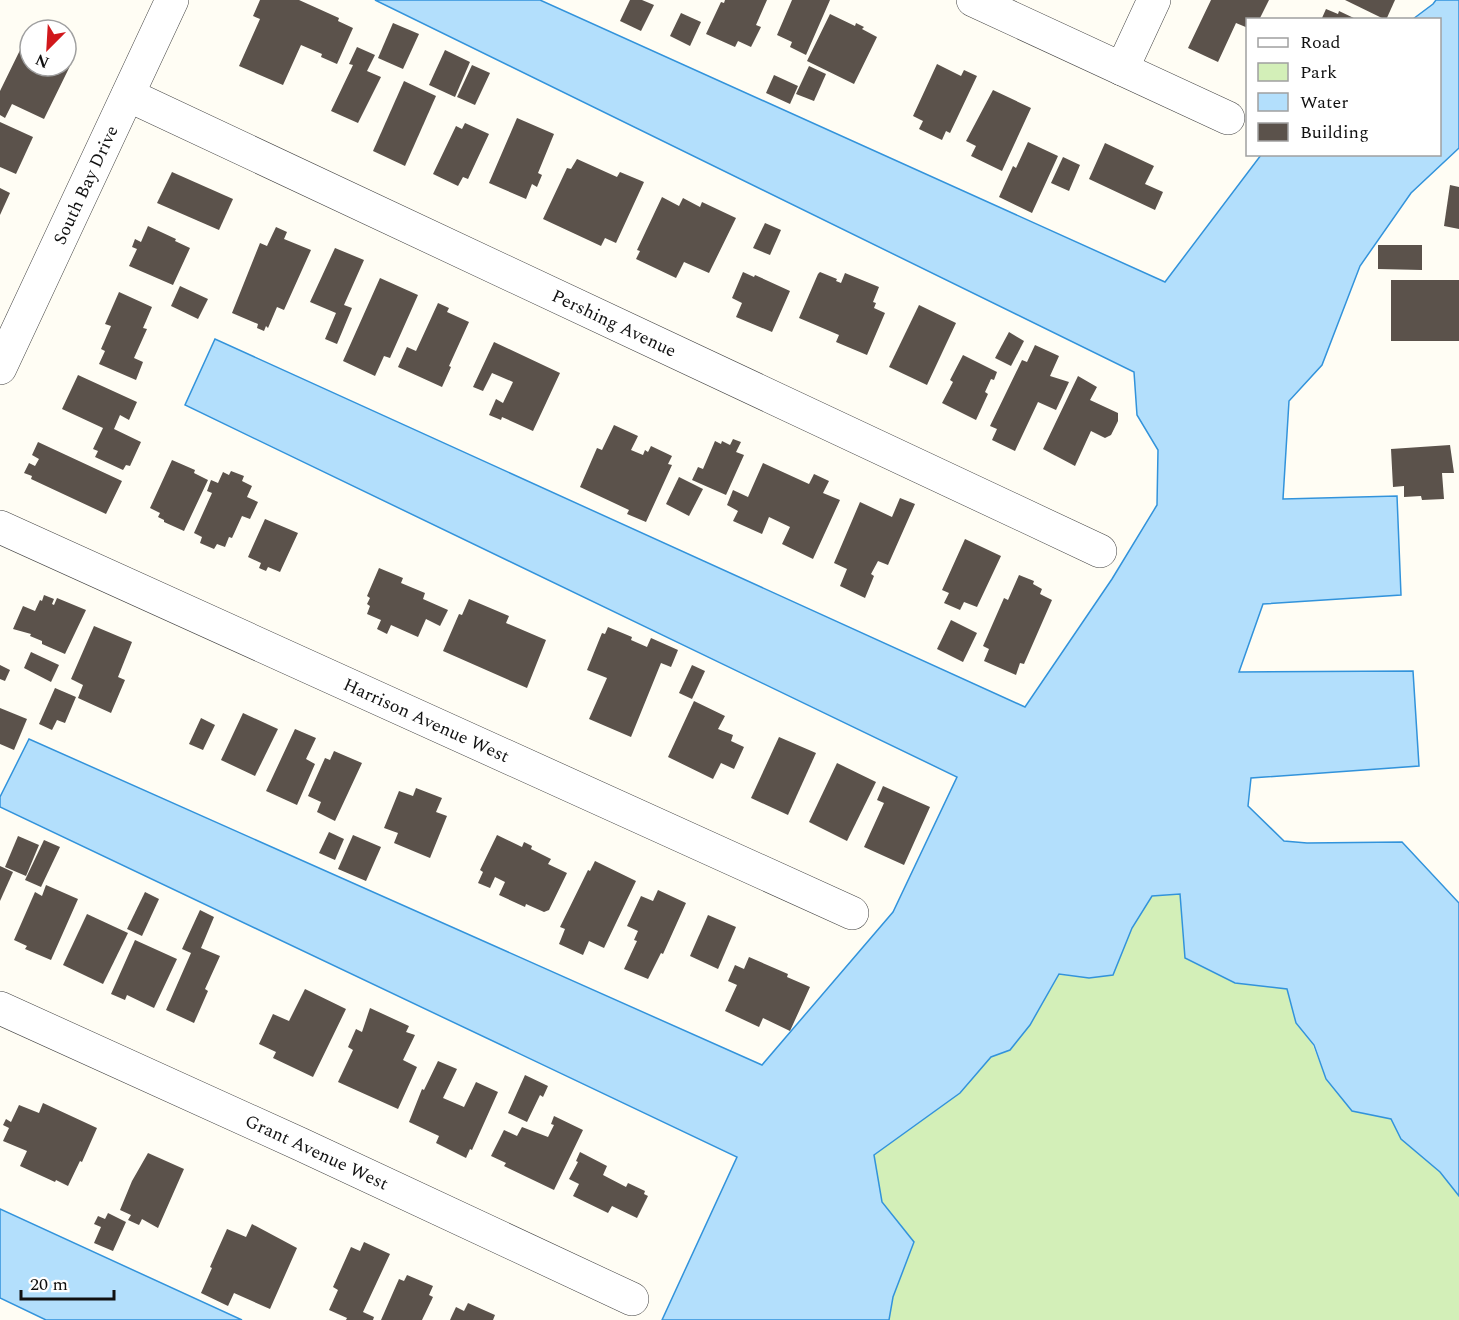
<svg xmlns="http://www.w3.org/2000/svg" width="1459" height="1320" font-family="Spectral,serif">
  <rect width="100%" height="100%" fill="#fffdf4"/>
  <path fill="#d3efb8" d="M 1180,893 L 1235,983 L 1287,988 L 1296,1023 L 1312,1043 L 1326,1079 L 1352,1111 L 1391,1119 L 1401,1139 L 1440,1172 L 1459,1196 L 1459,1320 L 889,1320 L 893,1297 L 914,1242 L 882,1202 L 874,1155 L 960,1093 L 991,1057 L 1010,1050 L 1030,1025 L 1059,974 L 1089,978 L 1113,975 L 1132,928 L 1152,896 Z"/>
  <g fill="#b3dffc" stroke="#3293db" stroke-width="1.5">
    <path d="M 375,0 L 540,0 L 1165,282 L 1261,155 L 1440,154 L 1440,20 L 1413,19 L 1433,4 L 1436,0 L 1459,0 L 1459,148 L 1411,193 L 1360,266 L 1322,365 L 1289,401 L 1283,499 L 1397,496 L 1401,595 L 1263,604 L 1239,672 L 1413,671 L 1419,766 L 1251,778 L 1248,806 L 1284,841 L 1307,843 L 1402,842 L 1459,903 L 1459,1196 L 1440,1172 L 1401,1139 L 1391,1119 L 1352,1111 L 1326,1079 L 1314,1045 L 1296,1023 L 1287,989 L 1235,983 L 1185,958 L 1180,894 L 1152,896 L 1132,928 L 1113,975 L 1089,978 L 1059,974 L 1030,1025 L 1010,1050 L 991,1057 L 960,1093 L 874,1155 L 882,1202 L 914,1242 L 893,1297 L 889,1320 L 662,1320 L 737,1157 L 0,807 L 0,797 L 29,739 L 762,1065 L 893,912 L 957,777 L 185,405 L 215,339 L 1025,707 L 1112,579 L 1157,505 L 1158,450 L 1137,415 L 1134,372 Z"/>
    <path d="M 0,1209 L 242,1320 L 46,1320 L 0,1298 Z"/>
  </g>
  <g fill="#5b524b">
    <path d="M 260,0 L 299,0 L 339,18 L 338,21 L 353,28 L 337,64 L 321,57 L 322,54 L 301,45 L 283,85 L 239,66 L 260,19 L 253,16 Z"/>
    <path d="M 630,0 L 642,0 L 654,5 L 641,31 L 620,21 Z"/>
    <path d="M 725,0 L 767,0 L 756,25 L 761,27 L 751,47 L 738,41 L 735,47 L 706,34 L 721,2 L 724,3 Z"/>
    <path d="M 792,0 L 830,0 L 806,55 L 790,47 L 792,42 L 777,35 Z"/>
    <path d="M 1211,0 L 1269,0 L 1259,20 L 1248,20 L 1248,28 L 1236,23 L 1218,62 L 1188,48 Z"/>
    <path d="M 1345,0 L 1395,0 L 1386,20 Z"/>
    <path d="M 1326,9 L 1338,14 L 1339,11 L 1358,20 L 1326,20 L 1322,18 Z"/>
    <path d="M 681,13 L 701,22 L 690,46 L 670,36 Z"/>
    <path d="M 830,14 L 855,26 L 856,23 L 864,27 L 862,29 L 877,37 L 854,84 L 807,61 Z"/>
    <path d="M 393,23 L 419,34 L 403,69 L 378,58 Z"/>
    <path d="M 23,44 L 30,47 L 30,66 L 66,65 L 70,66 L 44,119 L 12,104 L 5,118 L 0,115 L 0,91 Z"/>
    <path d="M 357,47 L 375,55 L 367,71 L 381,77 L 358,123 L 331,111 L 353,65 L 349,64 Z"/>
    <path d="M 445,50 L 470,62 L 455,97 L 429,85 Z"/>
    <path d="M 937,64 L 961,76 L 964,70 L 977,76 L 950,133 L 946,131 L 942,140 L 919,129 L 923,121 L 913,116 Z"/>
    <path d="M 472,65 L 490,73 L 475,105 L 457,97 Z"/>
    <path d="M 809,66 L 826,74 L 814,101 L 796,94 Z"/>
    <path d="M 774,75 L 798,86 L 790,104 L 766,93 Z"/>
    <path d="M 404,81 L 436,96 L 405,166 L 373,151 Z"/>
    <path d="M 993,90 L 1031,108 L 1002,171 L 971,156 L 976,146 L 966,141 Z"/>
    <path d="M 517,118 L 554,134 L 538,173 L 542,175 L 537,187 L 532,184 L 526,199 L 489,183 Z"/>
    <path d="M 0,122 L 33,137 L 16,174 L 0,167 Z"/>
    <path d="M 465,123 L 489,134 L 468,179 L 463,177 L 458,186 L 433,174 L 456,126 L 462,129 Z"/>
    <path d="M 1028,142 L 1058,156 L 1032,213 L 999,197 L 1013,166 L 1016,168 Z"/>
    <path d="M 1105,143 L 1154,166 L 1145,184 L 1163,192 L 1155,210 L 1089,179 Z"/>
    <path d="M 1063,157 L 1080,165 L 1069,191 L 1051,183 Z"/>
    <path d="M 577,159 L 617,177 L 620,172 L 644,182 L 616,243 L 605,238 L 601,246 L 543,219 L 567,168 L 571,169 Z"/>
    <path d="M 172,172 L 233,199 L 219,230 L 157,203 Z"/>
    <path d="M 1450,185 L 1459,187 L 1459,229 L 1444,226 Z"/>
    <path d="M 0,188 L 10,193 L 0,215 Z"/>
    <path d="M 662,197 L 679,206 L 683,198 L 700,207 L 702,202 L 736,218 L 709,273 L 684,262 L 676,278 L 636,259 L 640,251 L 637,250 Z"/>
    <path d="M 765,223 L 781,230 L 770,255 L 753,248 Z"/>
    <path d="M 148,226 L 176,239 L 175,241 L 190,248 L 173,285 L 129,266 L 137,249 L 132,247 L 135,239 L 141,242 Z"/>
    <path d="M 276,227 L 287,232 L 284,239 L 311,250 L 284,310 L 277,307 L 268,328 L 266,326 L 264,331 L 257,328 L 258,324 L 232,313 L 260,243 L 267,246 Z"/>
    <path d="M 1378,245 L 1422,245 L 1422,270 L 1378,269 Z"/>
    <path d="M 335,248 L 364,260 L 344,305 L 352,308 L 337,344 L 325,339 L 336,313 L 310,302 Z"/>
    <path d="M 743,272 L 754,277 L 755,275 L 790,291 L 772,332 L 736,317 L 742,303 L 732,298 Z"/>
    <path d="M 820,272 L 837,279 L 836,281 L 841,283 L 845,273 L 879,287 L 873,302 L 876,303 L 874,308 L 885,313 L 867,355 L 836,342 L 839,335 L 799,318 L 818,274 Z"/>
    <path d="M 380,278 L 418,295 L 390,358 L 384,356 L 375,376 L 343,361 Z"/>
    <rect x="1391" y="280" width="68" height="61"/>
    <path d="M 180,286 L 208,299 L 198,319 L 171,306 Z"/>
    <path d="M 119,292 L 152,307 L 143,328 L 147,329 L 134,358 L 143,362 L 136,380 L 99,364 L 105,351 L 101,349 L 111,326 L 105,324 Z"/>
    <path d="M 438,303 L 449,308 L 447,312 L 469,322 L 449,366 L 451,367 L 442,387 L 398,367 L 407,347 L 416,351 Z"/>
    <path d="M 919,305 L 956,323 L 927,385 L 889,367 Z"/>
    <path d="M 1009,332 L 1024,341 L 1011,366 L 995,358 Z"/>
    <path d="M 494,342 L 560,373 L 533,431 L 502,417 L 501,420 L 489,415 L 496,399 L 503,403 L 513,382 L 492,373 L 483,391 L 473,387 Z"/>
    <path d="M 1035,345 L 1059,356 L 1050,376 L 1069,382 L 1056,410 L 1038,402 L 1015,451 L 992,440 L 997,429 L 990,426 L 1022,360 L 1027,362 Z"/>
    <path d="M 963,355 L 997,372 L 994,380 L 991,379 L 985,392 L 988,394 L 976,420 L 942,403 L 953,382 L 950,380 Z"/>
    <path d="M 78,375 L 137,402 L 129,420 L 120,415 L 114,429 L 141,442 L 130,466 L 126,465 L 123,470 L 95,457 L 98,451 L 93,449 L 103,428 L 62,409 Z"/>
    <path d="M 1078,376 L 1097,387 L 1090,400 L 1118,413 L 1118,421 L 1111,435 L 1105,438 L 1091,431 L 1075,466 L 1043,449 Z"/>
    <path d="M 614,425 L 638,436 L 631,450 L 643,455 L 645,450 L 648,452 L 651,446 L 672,456 L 668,464 L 672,465 L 646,522 L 627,514 L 629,510 L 580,487 L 597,448 L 602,450 Z"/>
    <path d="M 733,439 L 741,442 L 736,452 L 744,455 L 726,495 L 692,480 L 698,467 L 703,469 L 715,441 L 721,444 L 722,441 L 730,445 Z"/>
    <path d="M 38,442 L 122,481 L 106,514 L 31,479 L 32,476 L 24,473 L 29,463 L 35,466 L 39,459 L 32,455 Z"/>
    <path d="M 1450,445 L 1454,473 L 1442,473 L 1444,499 L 1422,500 L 1421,496 L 1404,497 L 1404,486 L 1393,487 L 1391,449 Z"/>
    <path d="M 172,460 L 195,470 L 194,473 L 208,480 L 184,531 L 164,522 L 164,520 L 158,517 L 160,513 L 150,508 Z"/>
    <path d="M 763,463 L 809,484 L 814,474 L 829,481 L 823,493 L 840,500 L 813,559 L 782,544 L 790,527 L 769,517 L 762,534 L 733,521 L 738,511 L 727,505 L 733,490 L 748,497 Z"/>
    <path d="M 231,471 L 244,476 L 242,481 L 252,486 L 247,497 L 258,502 L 250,519 L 242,516 L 232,538 L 229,537 L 225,547 L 217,544 L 214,549 L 200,543 L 202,537 L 194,533 L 212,493 L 207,491 L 211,480 L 218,483 L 223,472 L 229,475 Z"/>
    <path d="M 679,477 L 703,489 L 689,516 L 666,504 Z"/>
    <path d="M 900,498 L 915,504 L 888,565 L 878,561 L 871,574 L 874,576 L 865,598 L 840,586 L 847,569 L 834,563 L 860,502 L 892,517 Z"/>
    <path d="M 265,519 L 298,533 L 280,572 L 268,567 L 266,571 L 259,568 L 261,563 L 248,557 Z"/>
    <path d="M 965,539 L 1001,556 L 977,607 L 964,602 L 960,610 L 944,603 L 949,593 L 942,590 Z"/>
    <path d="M 379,568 L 403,578 L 401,583 L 425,593 L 423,599 L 448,610 L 440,626 L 426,619 L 418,637 L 391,625 L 387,634 L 377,629 L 381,620 L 367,614 L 370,606 L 367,604 L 370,598 L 367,596 Z"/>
    <path d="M 1019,575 L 1034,581 L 1033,584 L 1042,589 L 1040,594 L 1052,600 L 1024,664 L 1020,663 L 1016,675 L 984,661 L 989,649 L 983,646 L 1004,598 L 1008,600 Z"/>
    <path d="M 44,595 L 54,599 L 52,604 L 54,605 L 57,598 L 86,610 L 65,654 L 42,644 L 42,641 L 30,636 L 31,634 L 13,629 L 23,606 L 35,611 L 40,600 L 42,601 Z"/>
    <path d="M 469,599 L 509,616 L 506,623 L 546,640 L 527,688 L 443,651 L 459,614 L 462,615 Z"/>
    <path d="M 951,620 L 977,633 L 963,662 L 937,649 Z"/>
    <path d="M 94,626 L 132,642 L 118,677 L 125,680 L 111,713 L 78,698 L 83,685 L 71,679 Z"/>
    <path d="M 608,627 L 632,637 L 631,640 L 647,647 L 651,638 L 678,650 L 671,667 L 661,663 L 631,737 L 589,719 L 607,678 L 587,670 L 602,633 L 605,634 Z"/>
    <path d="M 31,652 L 59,665 L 51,682 L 24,668 Z"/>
    <path d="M 0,665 L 10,670 L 5,681 L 0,679 Z"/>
    <path d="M 692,665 L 705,671 L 692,699 L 679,693 Z"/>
    <path d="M 55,688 L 76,697 L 65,723 L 57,720 L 52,730 L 39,724 Z"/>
    <path d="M 694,701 L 725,716 L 718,729 L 733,735 L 731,741 L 744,747 L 734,769 L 721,763 L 713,779 L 668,757 Z"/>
    <path d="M 0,708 L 27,719 L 14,750 L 0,744 Z"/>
    <path d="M 243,713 L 278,729 L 255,776 L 221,760 Z"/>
    <path d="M 201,718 L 215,725 L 203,750 L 189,744 Z"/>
    <path d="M 295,729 L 316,738 L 306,759 L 315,764 L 297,805 L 266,791 Z"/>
    <path d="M 779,737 L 816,753 L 788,815 L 751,798 Z"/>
    <path d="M 334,751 L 362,763 L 335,821 L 317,812 L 321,802 L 308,796 L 325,758 L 330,760 Z"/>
    <path d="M 837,763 L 876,782 L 847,841 L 809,822 Z"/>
    <path d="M 883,786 L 930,807 L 904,865 L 864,847 L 884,803 L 877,800 Z"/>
    <path d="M 416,788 L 442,798 L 436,812 L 447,816 L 430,858 L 394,843 L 398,833 L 384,828 L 399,791 L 413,796 Z"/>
    <path d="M 329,832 L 344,839 L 335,860 L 319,853 Z"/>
    <path d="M 353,835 L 381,847 L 366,881 L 338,869 Z"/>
    <path d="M 497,835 L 522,847 L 524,842 L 532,846 L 531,849 L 551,859 L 548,864 L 567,873 L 549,910 L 544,912 L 526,904 L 525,907 L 499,895 L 505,882 L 495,877 L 490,888 L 478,883 L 483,872 L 480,870 Z"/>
    <path d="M 18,836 L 39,845 L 26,876 L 5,867 Z"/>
    <path d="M 44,840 L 60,847 L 41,887 L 25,880 Z"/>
    <path d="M 595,861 L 636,881 L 604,948 L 589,941 L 583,955 L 559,944 L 565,929 L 560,927 L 588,870 L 590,871 Z"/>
    <path d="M 0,866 L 13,872 L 0,901 Z"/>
    <path d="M 46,885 L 78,899 L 51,960 L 25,949 L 27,946 L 14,940 L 35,892 L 42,896 Z"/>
    <path d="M 658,890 L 686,903 L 663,954 L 661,953 L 648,979 L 624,969 L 637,941 L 634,940 L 638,931 L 627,926 L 641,896 L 653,901 Z"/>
    <path d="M 145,892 L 159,899 L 142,936 L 127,929 Z"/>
    <path d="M 200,910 L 214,917 L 201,948 L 220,956 L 205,989 L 208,991 L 194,1023 L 166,1010 L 191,953 L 182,949 Z"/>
    <path d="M 87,914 L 128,933 L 103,984 L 63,965 Z"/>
    <path d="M 708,915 L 736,927 L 718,969 L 690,956 Z"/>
    <path d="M 135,940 L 177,959 L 154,1008 L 127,995 L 125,1000 L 111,994 Z"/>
    <path d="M 749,957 L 788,974 L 787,977 L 810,987 L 790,1031 L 763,1018 L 759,1027 L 725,1011 L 737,985 L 728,981 L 735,965 L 744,969 Z"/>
    <path d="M 305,989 L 346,1009 L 313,1077 L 273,1058 L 276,1052 L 259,1044 L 273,1014 L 289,1021 Z"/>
    <path d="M 370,1008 L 409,1026 L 406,1032 L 415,1035 L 403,1060 L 417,1067 L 398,1109 L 338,1082 L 353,1050 L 348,1047 L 356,1029 L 362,1032 Z"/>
    <path d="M 438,1061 L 457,1069 L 443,1098 L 464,1107 L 476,1082 L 498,1092 L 472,1150 L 470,1149 L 466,1158 L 436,1143 L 439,1136 L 409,1122 L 422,1089 L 424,1090 Z"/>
    <path d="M 525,1075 L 548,1086 L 543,1097 L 540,1095 L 527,1122 L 508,1113 Z"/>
    <path d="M 43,1103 L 97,1128 L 82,1162 L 80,1161 L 68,1186 L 56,1180 L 55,1182 L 20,1166 L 27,1151 L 3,1141 L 9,1128 L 3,1125 L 6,1119 L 11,1122 L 19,1105 L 39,1113 Z"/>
    <path d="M 554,1116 L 583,1130 L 554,1190 L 504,1166 L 506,1163 L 491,1156 L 504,1130 L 517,1136 L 522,1127 L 548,1137 L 554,1125 L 551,1124 Z"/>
    <path d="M 580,1152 L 607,1166 L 603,1175 L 626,1187 L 628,1183 L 645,1191 L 644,1194 L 648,1196 L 637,1218 L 612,1206 L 608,1213 L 573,1196 L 579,1184 L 569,1179 L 578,1162 L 576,1161 Z"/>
    <path d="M 148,1153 L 184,1169 L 158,1228 L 142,1219 L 139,1225 L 128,1220 L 131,1215 L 120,1210 L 132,1181 Z"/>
    <path d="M 108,1213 L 126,1222 L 113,1251 L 94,1243 L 101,1227 L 94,1224 L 98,1216 L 105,1219 Z"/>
    <path d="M 252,1224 L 297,1248 L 270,1309 L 234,1293 L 228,1306 L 201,1293 L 212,1268 L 210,1267 L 227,1229 L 246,1237 Z"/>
    <path d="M 364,1242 L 390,1254 L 363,1312 L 374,1317 L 373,1320 L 346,1320 L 347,1318 L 329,1310 L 338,1290 L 333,1287 L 351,1247 L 360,1251 Z"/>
    <path d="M 407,1275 L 433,1286 L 429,1295 L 433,1297 L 422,1320 L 381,1320 L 399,1279 L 404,1281 Z"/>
    <path d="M 468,1303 L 495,1315 L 493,1320 L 450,1320 L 456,1307 L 464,1311 Z"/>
  </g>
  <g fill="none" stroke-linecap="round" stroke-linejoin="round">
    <defs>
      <g id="minor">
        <path d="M 973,0 L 1228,118"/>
        <path d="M 1122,69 L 1154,0"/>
        <path id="s1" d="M 128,95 L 1100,551"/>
        <path id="s2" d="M 0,368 L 172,0"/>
        <path id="s3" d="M 0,527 L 852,913"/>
        <path id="s4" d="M 0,1008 L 300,1144 L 632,1299"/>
      </g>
    </defs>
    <use href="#minor" stroke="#444" stroke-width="34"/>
    <use href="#minor" stroke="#fff" stroke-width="33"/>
  </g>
  <g text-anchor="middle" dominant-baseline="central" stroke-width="6" stroke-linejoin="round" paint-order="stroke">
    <g font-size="18" fill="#111" stroke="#fff">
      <text stroke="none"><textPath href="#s2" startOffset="202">South Bay Drive</textPath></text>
      <text stroke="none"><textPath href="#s1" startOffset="537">Pershing Avenue</textPath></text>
      <text stroke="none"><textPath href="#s3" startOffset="468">Harrison Avenue West</textPath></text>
      <text stroke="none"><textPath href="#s4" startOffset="348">Grant Avenue West</textPath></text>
    </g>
  </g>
  <rect x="1246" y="18" width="195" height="138" fill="#ffffff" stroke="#a0a0a0" stroke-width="1.5"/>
  <rect x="1258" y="38" width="30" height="9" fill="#ffffff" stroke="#a0a0a0" stroke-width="1.5"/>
  <text x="1300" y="48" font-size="18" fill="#111111">Road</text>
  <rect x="1258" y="63" width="30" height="18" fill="#d3efb8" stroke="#a0a0a0" stroke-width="1.5"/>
  <text x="1300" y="78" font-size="18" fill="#111111">Park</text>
  <rect x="1258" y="93" width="30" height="18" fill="#b3dffc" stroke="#a0a0a0" stroke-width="1.5"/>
  <text x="1300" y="108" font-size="18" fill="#111111">Water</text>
  <rect x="1258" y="123" width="30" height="18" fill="#5b524b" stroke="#a0a0a0" stroke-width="1.5"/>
  <text x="1300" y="138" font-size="18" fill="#111111">Building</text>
  <g transform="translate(48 48) rotate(204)"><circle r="28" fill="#ffffff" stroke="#a0a0a0" stroke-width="1.5"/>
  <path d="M0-4.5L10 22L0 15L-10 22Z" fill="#d1181c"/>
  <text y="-9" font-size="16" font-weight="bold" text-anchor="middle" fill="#111111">N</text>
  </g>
  <path d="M21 1290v9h93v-9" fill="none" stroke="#111111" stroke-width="3"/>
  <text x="30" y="1290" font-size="18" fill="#111111" stroke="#ffffff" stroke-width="4.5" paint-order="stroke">20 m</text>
</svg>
